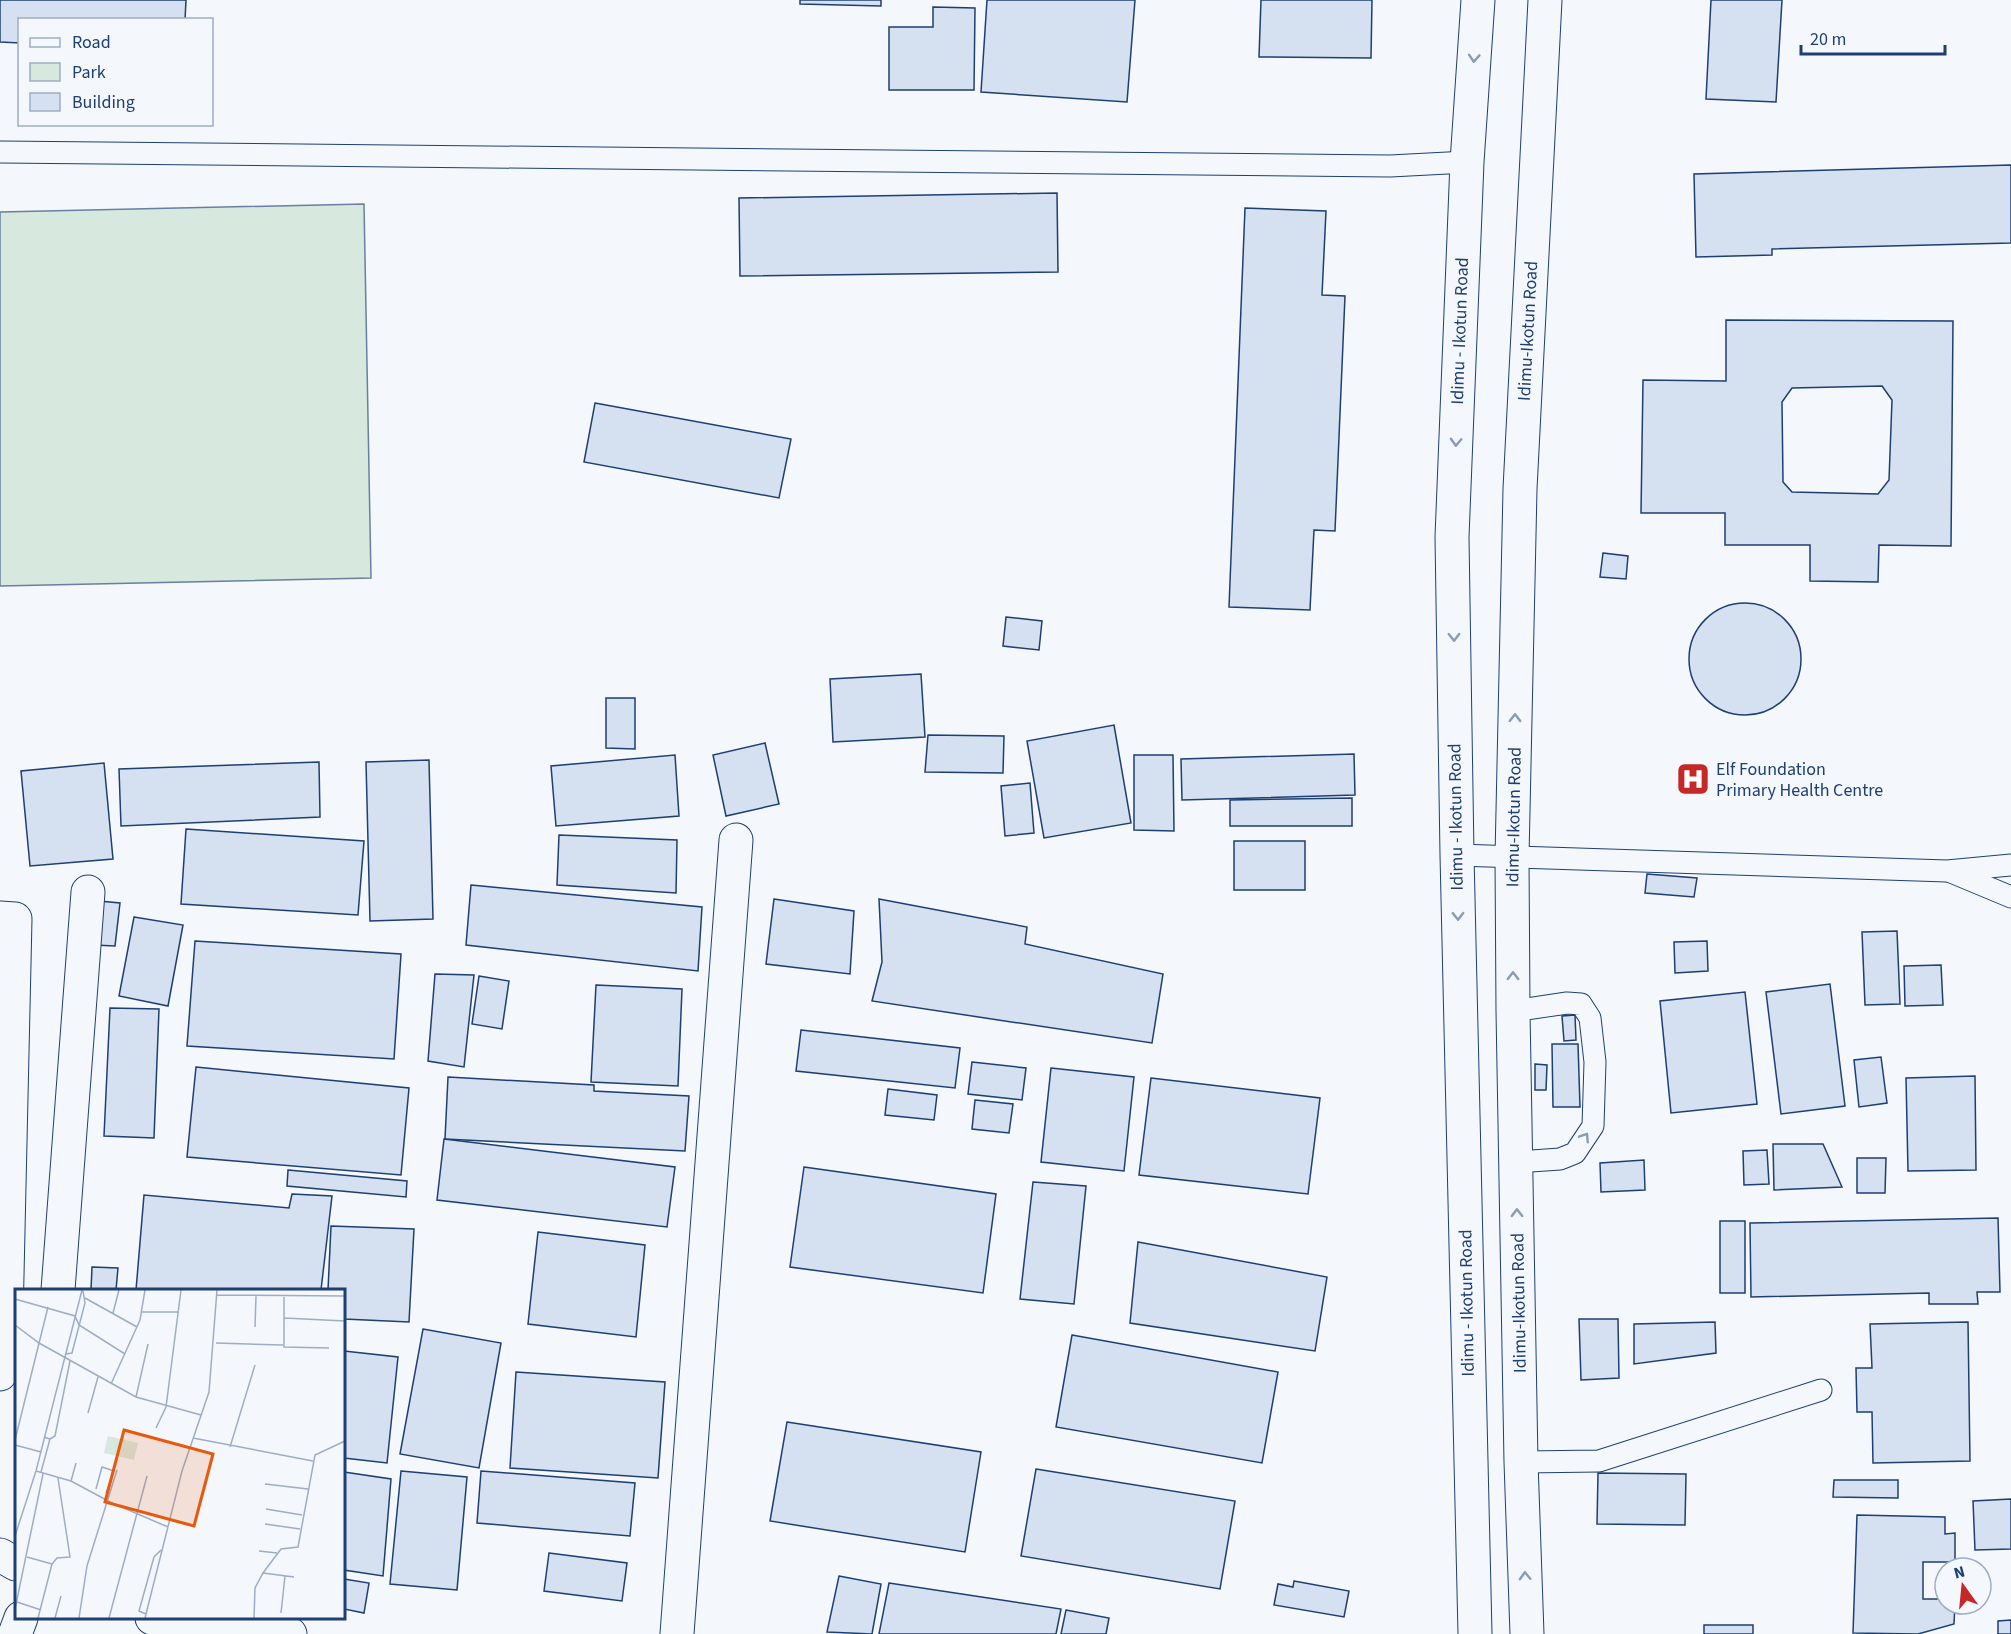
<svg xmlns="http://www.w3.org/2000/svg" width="2011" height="1634" font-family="'Source Sans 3',sans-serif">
  <rect width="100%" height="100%" fill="#f4f7fb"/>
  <path fill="#d7e8df" stroke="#687fa3" stroke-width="1.5" d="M 364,204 L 371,578 L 0,586 L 0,212 Z"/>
  <g fill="#d5e0f0" stroke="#1d3f73" stroke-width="1.5" fill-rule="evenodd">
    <path d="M 0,0 L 186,0 L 185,20 L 20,20 L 20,43 L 0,42 Z"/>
    <path d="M 800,0 L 881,0 L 881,6 L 800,4 Z"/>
    <path d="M 987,0 L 1135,0 L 1127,102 L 981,92 Z"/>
    <path d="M 1261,0 L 1372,0 L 1371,58 L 1259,57 Z"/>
    <path d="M 1711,0 L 1782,0 L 1776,102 L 1706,99 Z"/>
    <path d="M 933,7 L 975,8 L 974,90 L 889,90 L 889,27 L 933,27 Z"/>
    <path d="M 2011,165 L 2011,243 L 1772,249 L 1772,255 L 1696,257 L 1694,174 Z"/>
    <path d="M 1057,193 L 1058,272 L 740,276 L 739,198 Z"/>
    <path d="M 1245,208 L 1326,211 L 1322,295 L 1345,296 L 1335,531 L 1314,530 L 1310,610 L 1229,607 Z"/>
    <path d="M 1726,320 L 1953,321 L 1951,546 L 1879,545 L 1878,582 L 1810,581 L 1810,545 L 1725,545 L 1725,513 L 1641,513 L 1643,380 L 1726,381 ZM 1882,386 L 1892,400 L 1889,480 L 1878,494 L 1792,492 L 1783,482 L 1782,402 L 1792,388 Z"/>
    <path d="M 595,403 L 791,439 L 779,498 L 584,462 Z"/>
    <path d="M 1603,553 L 1628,556 L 1626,579 L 1600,577 Z"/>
    <circle cx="1745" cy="659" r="56"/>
    <path d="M 1006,617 L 1042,621 L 1039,650 L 1003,646 Z"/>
    <path d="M 921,674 L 925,737 L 833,742 L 830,679 Z"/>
    <path d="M 606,698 L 635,698 L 635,749 L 606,748 Z"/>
    <path d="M 1114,725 L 1131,823 L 1044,838 L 1027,741 Z"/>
    <path d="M 928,735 L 1004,736 L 1003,773 L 925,772 Z"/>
    <path d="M 765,743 L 779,804 L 726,816 L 713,755 Z"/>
    <path d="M 1354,754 L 1355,795 L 1182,800 L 1181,759 Z"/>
    <path d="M 675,755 L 679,816 L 556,826 L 551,766 Z"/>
    <path d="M 1134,755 L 1173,755 L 1174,831 L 1134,830 Z"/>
    <path d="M 429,760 L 433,919 L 370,921 L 366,762 Z"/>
    <path d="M 319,762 L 320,817 L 121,826 L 119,769 Z"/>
    <path d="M 104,763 L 113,859 L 30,866 L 21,771 Z"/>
    <path d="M 1030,783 L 1034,833 L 1005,836 L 1001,786 Z"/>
    <path d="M 1352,798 L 1352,826 L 1230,826 L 1230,800 Z"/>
    <path d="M 186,829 L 364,841 L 358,915 L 181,904 Z"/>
    <path d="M 559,835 L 677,840 L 676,893 L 557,885 Z"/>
    <rect x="1234" y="841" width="71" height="49"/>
    <path d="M 1647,874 L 1697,878 L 1694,897 L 1645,893 Z"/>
    <path d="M 471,885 L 702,907 L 698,971 L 466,945 Z"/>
    <path d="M 774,899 L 854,911 L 850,974 L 766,964 Z"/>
    <path d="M 879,899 L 1027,927 L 1025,944 L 1163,974 L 1152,1043 L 872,1001 L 882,962 Z"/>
    <path d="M 99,901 L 120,903 L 115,946 L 94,945 Z"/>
    <path d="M 134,917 L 183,925 L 168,1006 L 119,996 Z"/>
    <path d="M 1897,931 L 1900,1004 L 1865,1005 L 1862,932 Z"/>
    <path d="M 195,941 L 401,954 L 394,1059 L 187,1046 Z"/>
    <path d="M 1707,941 L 1708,971 L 1675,973 L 1674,942 Z"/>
    <path d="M 1941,965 L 1943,1005 L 1905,1006 L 1904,966 Z"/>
    <path d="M 435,974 L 474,975 L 464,1067 L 428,1061 Z"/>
    <path d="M 479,976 L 509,981 L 502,1029 L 472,1024 Z"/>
    <path d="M 1830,984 L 1845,1106 L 1781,1114 L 1766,992 Z"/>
    <path d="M 596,985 L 682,989 L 678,1086 L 591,1082 Z"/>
    <path d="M 1745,992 L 1757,1104 L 1671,1113 L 1660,1001 Z"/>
    <path d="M 110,1008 L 159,1009 L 154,1138 L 104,1136 Z"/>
    <path d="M 1575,1015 L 1576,1040 L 1564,1041 L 1562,1016 Z"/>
    <path d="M 801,1030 L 960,1048 L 955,1088 L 796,1071 Z"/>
    <path d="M 1552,1044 L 1578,1044 L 1580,1107 L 1553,1107 Z"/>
    <path d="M 1881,1057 L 1887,1103 L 1859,1107 L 1854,1060 Z"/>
    <path d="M 972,1062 L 1026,1068 L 1022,1100 L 968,1094 Z"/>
    <path d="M 1535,1064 L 1547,1065 L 1546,1090 L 1535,1090 Z"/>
    <path d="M 196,1067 L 409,1088 L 401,1175 L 187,1157 Z"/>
    <path d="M 1051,1068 L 1134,1077 L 1124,1171 L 1041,1162 Z"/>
    <path d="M 1975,1076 L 1976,1170 L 1908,1171 L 1906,1078 Z"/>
    <path d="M 448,1077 L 594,1085 L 594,1091 L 689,1096 L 685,1151 L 445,1139 Z"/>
    <path d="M 1151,1078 L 1320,1098 L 1308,1194 L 1139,1175 Z"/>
    <path d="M 888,1089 L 937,1095 L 934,1120 L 885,1115 Z"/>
    <path d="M 975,1100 L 1013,1104 L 1009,1133 L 972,1129 Z"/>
    <path d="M 444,1139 L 675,1167 L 667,1227 L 437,1200 Z"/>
    <path d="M 1773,1144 L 1823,1144 L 1842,1187 L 1774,1190 Z"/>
    <path d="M 1767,1150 L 1769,1184 L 1744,1185 L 1743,1151 Z"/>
    <path d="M 1857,1158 L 1886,1158 L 1885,1193 L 1857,1193 Z"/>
    <path d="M 1644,1160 L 1645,1190 L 1601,1192 L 1600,1163 Z"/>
    <path d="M 804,1167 L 996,1194 L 983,1293 L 790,1267 Z"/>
    <path d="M 288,1170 L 407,1181 L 406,1197 L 287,1186 Z"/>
    <path d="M 1033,1182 L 1086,1186 L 1074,1304 L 1020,1299 Z"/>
    <path d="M 292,1194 L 332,1196 L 321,1290 L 136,1290 L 144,1195 L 289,1208 Z"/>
    <path d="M 1998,1218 L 2000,1292 L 1977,1292 L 1978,1304 L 1929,1304 L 1929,1293 L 1751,1297 L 1750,1223 Z"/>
    <rect x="1720" y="1221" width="25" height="72"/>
    <path d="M 331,1226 L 414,1229 L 409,1322 L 344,1319 L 344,1290 L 328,1290 Z"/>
    <path d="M 538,1232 L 645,1245 L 636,1337 L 528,1324 Z"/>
    <path d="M 1138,1242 L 1327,1277 L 1315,1351 L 1130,1323 Z"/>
    <path d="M 92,1267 L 118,1268 L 116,1290 L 91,1290 Z"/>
    <path d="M 1579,1319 L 1618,1319 L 1619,1378 L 1581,1380 Z"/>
    <path d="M 1715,1322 L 1716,1353 L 1634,1364 L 1634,1324 Z"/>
    <path d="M 1968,1322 L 1970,1461 L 1873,1463 L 1872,1412 L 1857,1412 L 1856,1368 L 1872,1368 L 1870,1324 Z"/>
    <path d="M 423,1329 L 501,1343 L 479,1468 L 400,1454 Z"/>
    <path d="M 1072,1335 L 1278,1372 L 1262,1463 L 1056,1427 Z"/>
    <path d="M 344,1351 L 398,1357 L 387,1463 L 344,1458 Z"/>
    <path d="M 516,1372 L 665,1382 L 658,1478 L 510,1468 Z"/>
    <path d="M 787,1422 L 981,1452 L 965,1552 L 770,1521 Z"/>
    <path d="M 1036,1469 L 1235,1501 L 1220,1589 L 1021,1556 Z"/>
    <path d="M 401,1471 L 467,1477 L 457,1590 L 390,1584 Z"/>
    <path d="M 481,1471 L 635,1483 L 630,1536 L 477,1523 Z"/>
    <path d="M 344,1472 L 391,1479 L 383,1576 L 344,1570 Z"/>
    <path d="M 1598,1473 L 1686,1474 L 1685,1525 L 1597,1524 Z"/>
    <path d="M 1834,1480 L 1898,1480 L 1898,1498 L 1833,1497 Z"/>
    <path d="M 2011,1499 L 2011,1549 L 1975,1550 L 1973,1501 Z"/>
    <path d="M 1857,1515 L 1945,1517 L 1945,1534 L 1955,1533 L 1955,1562 L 1923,1562 L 1923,1599 L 1945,1599 L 1945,1604 L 1955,1604 L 1954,1624 L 1918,1634 L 1853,1633 Z"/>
    <path d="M 549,1553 L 627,1563 L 622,1601 L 544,1591 Z"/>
    <path d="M 839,1576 L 881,1584 L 872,1634 L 827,1632 Z"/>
    <path d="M 344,1579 L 369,1583 L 364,1613 L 344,1609 Z"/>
    <path d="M 1294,1581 L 1349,1591 L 1344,1617 L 1274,1605 L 1278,1584 L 1293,1587 Z"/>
    <path d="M 889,1583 L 1061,1609 L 1056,1634 L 879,1634 Z"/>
    <path d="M 1066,1610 L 1109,1618 L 1106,1634 L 1061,1634 Z"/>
    <path d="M 2011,1620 L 2011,1634 L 1998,1634 L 1998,1621 Z"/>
    <rect x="1704" y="1625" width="49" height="9"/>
  </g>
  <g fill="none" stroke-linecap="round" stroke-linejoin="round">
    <defs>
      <g id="service">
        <path d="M 0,152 L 1390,166 L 1467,162"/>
        <path d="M 1457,855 L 1947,871 L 2011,865"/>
        <path d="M 1951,872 L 2011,897"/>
        <path d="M 1513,1011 L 1567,1003 L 1581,1004 L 1590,1018 L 1595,1062 L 1593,1126 L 1575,1153 L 1560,1159 L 1516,1162"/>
        <path d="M 1521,1462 L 1599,1461 L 1821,1390"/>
      </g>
      <g id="minor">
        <path d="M 0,918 L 15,919 L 6,1320 L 0,1374"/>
        <path d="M 58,1290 L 88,892"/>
        <path d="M 0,1555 L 16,1564"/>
        <path d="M 152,1618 L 161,1621 L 290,1634"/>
        <path d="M 15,1634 L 21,1618"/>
        <path d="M 677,1634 L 736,840"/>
      </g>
      <g id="primary">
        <path d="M 1475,1634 L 1457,855 L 1452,537 L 1467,162 L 1478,0"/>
        <path d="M 1527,1634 L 1521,1462 L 1513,1011 L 1512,857 L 1520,489 L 1545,0"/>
      </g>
    </defs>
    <use href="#service" stroke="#1d3f73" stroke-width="23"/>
    <use href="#minor" stroke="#1d3f73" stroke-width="35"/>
    <use href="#primary" stroke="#1d3f73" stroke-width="35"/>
    <use href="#service" stroke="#f4f7fb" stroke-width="21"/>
    <use href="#minor" stroke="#f4f7fb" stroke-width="33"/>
    <use href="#primary" stroke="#f4f7fb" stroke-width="33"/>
  </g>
  <defs><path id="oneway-chevron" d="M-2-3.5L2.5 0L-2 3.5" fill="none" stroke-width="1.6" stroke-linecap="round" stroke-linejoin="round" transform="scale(1.5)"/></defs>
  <g stroke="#889bb7">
    <use href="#oneway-chevron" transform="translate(1474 58) rotate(94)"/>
    <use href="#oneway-chevron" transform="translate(1456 442) rotate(92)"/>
    <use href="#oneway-chevron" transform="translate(1454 637) rotate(89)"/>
    <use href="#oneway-chevron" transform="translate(1515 718) rotate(-89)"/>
    <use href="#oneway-chevron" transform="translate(1458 916) rotate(89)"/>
    <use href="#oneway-chevron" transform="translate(1513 976) rotate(-90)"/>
    <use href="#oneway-chevron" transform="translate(1585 1137) rotate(-57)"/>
    <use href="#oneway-chevron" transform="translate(1517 1213) rotate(-91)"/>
    <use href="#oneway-chevron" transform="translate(1525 1576) rotate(-92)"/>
  </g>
  <defs>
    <symbol id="hospital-square" viewBox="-11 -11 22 22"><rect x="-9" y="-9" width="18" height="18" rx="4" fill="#c62828" stroke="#f4f7fb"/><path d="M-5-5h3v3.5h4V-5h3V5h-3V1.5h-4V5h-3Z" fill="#fff"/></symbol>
  </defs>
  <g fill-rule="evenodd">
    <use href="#hospital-square" x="1674" y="760" width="38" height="38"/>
  </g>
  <g text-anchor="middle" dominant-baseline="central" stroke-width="4.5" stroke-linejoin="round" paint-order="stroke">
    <g font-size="18" fill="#1d3f73" stroke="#f4f7fb">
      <text transform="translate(1460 331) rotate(-88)">Idimu - Ikotun Road</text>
      <text transform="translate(1528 331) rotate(-87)">Idimu-Ikotun Road</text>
      <text transform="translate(1456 817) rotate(-91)">Idimu - Ikotun Road</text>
      <text transform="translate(1514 817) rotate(-89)">Idimu-Ikotun Road</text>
      <text transform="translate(1467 1303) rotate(-91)">Idimu - Ikotun Road</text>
      <text transform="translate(1519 1303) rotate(-91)">Idimu-Ikotun Road</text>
    </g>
    <g font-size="18" fill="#1d3f73" stroke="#f4f7fb" text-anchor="start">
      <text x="1716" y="769">Elf Foundation<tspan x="1716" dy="21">Primary Health Centre</tspan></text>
    </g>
  </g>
  <g transform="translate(15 1289)">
    <rect width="330" height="330" fill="#f4f7fb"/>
    <path d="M 93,147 L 123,154 L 119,171 L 89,164 Z" fill="#d7e8df"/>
    <path fill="none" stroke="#9eadc5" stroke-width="1.5" d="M 202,6 L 330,7M 269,8 L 269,58 L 314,59M 70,9 L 122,38M 0,10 L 60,27 L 64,36 L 110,65M 127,23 L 164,23M 98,24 L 104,1M 269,29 L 330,32M 0,36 L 24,54 L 121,108 L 186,126M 240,38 L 241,7M 201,54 L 268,56M 51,65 L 57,64 L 70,14 L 68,2M 96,95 L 125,31 L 130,1M 121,108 L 133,55M 73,124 L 83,88M 141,139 L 151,118 L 166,1M 178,149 L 298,172M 35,150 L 40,147 L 55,72M 0,151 L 33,18M 0,156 L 26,163M 215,158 L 240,76M 21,182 L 56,192 L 97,214 L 153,238M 26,183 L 35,150 L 29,148M 56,192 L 61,174M 250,195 L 293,200M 81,200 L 87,178 L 99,182 L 91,204M 251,220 L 287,226M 250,235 L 285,240M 0,247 L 21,182 L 67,1M 244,262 L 262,264M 12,268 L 37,275M 248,284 L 279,288M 2,313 L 26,321M 0,320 L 28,185M 266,324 L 270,287M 131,325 L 124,322 L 139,268 L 146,261M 23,329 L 37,275 L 42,269 L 55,268 L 43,189M 40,329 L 46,307M 64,329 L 72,277 L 102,181M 94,329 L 132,187M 130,329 L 167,182 L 194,103 L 202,1M 239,329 L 240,299 L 248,284 L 266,260 L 283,258 L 300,166 L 330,152"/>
    <path fill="#e8590c" fill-opacity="0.15" stroke="#e8590c" stroke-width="3" d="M 109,141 L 198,165 L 179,237 L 90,213 Z"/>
    <rect width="330" height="330" fill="none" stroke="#1d3f73" stroke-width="3"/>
  </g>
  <rect x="18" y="18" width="195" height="108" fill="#f4f7fb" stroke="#9eadc5" stroke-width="1.5"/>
  <rect x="30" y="38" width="30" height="9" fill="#f4f7fb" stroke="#9eadc5" stroke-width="1.5"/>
  <text x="72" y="48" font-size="18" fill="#1d3f73">Road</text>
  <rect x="30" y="63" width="30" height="18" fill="#d7e8df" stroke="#9eadc5" stroke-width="1.5"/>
  <text x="72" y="78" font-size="18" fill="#1d3f73">Park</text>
  <rect x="30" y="93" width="30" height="18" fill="#d5e0f0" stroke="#9eadc5" stroke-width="1.5"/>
  <text x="72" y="108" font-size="18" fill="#1d3f73">Building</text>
  <g transform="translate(1963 1586) rotate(345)"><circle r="28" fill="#f4f7fb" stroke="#9eadc5" stroke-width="1.5"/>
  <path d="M0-4.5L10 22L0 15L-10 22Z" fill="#c62828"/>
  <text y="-9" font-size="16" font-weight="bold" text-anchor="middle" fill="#1d3f73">N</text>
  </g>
  <path d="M1801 45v9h144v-9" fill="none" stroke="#1d3f73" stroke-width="3"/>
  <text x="1810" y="45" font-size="18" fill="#1d3f73" stroke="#f4f7fb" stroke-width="4.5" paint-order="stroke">20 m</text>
</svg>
